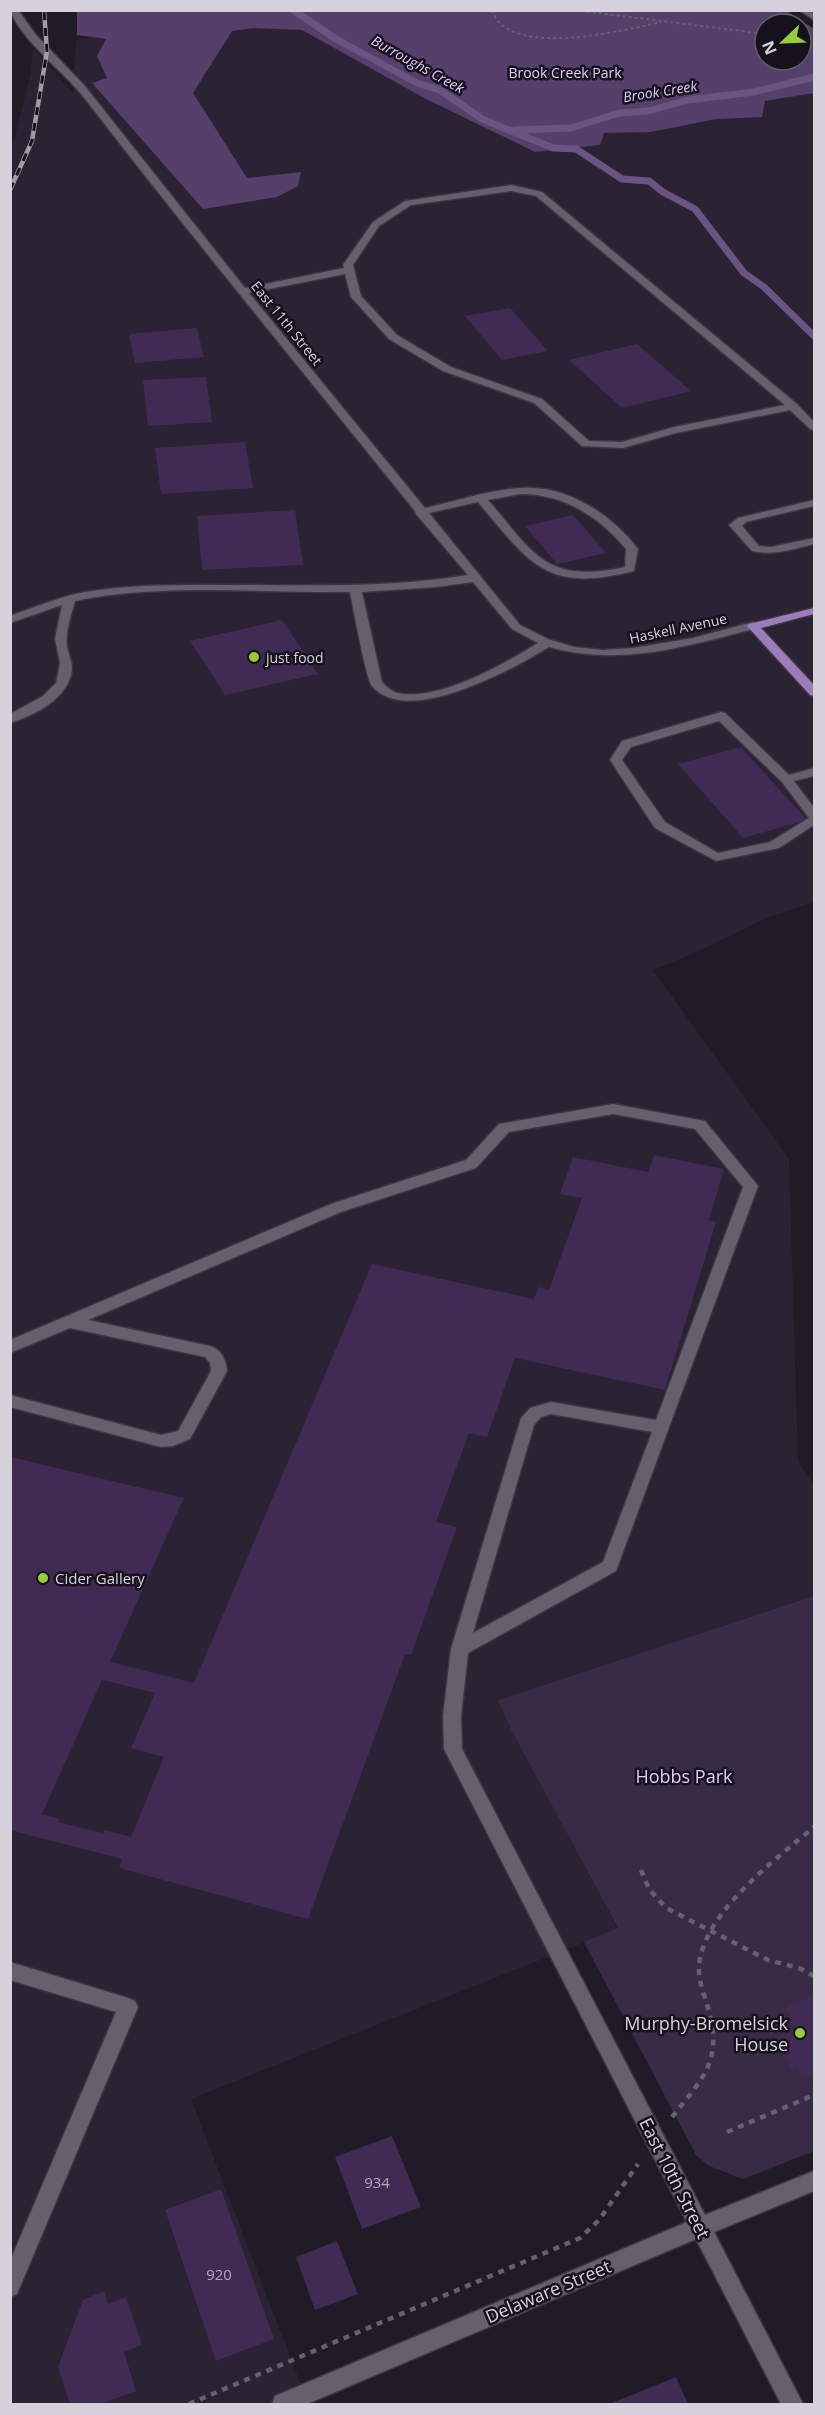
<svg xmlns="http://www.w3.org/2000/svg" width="825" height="2415" font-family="'Open Sans',sans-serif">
  <rect width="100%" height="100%" fill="#211a27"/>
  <path fill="#2b2234" d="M 254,10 L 814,88 L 814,902 L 767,918 L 692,954 L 653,970 L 789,1159 L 798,1461 L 814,1485 L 814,1596 L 498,1700 L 512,1732 L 618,1929 L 191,2099 L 305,2395 L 283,2404 L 11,2404 L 10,92 L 13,144 L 31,72 L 33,48 L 73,93 L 76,40 Z"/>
  <path fill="#392b46" d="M 814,1596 L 814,2151 L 743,2179 L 709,2166 L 696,2155 L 584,1942 L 618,1928 L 512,1732 L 498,1700 Z"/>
  <path fill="#563f6b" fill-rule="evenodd" d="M 77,11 L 787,11 L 814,29 L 814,93 L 765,101 L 762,117 L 716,119 L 651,132 L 604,133 L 600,145 L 535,152 L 426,99 L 302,30 L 253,28 L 232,31 L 193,93 L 247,178 L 301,172 L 298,186 L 277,197 L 203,209 L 92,83 L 107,78 L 97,56 L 106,39 L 77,35 ZM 765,24 L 801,24 L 801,60 L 765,60 Z"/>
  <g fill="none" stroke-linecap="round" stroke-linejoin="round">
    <g stroke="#6b5482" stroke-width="7">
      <path d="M 293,10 L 336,39 L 417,83 L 440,90 L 482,119 L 553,148 L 576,149 L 622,179 L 649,181 L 663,192 L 695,209 L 744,273 L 764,287 L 814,336"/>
      <path d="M 515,130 L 571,128 L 619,113 L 648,111 L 688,100 L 754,92 L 814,77"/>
    </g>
  </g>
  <g fill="#412b55" fill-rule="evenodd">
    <path d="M 510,308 L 548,351 L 502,360 L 465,316 Z"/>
    <path d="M 197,328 L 204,357 L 135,363 L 129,334 Z"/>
    <path d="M 637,344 L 691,391 L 622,408 L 569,360 Z"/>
    <path d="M 206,377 L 212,422 L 148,426 L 143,380 Z"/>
    <path d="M 245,442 L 253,488 L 161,494 L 155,448 Z"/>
    <path d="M 295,510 L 303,565 L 202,570 L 197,516 Z"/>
    <path d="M 573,515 L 606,553 L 557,564 L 525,526 Z"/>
    <path d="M 282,620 L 318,674 L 225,695 L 190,641 Z"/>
    <path d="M 741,747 L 807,820 L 743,838 L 678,764 Z"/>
    <path d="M 654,1155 L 724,1169 L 709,1220 L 716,1222 L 665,1390 L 515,1358 L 487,1437 L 469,1433 L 436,1522 L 457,1527 L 411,1655 L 405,1654 L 308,1919 L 119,1868 L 122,1859 L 10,1830 L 10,1457 L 184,1498 L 110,1662 L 194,1683 L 372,1264 L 534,1299 L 539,1287 L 549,1290 L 582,1198 L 560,1194 L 573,1157 L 648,1172 ZM 102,1680 L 155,1693 L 131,1748 L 164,1757 L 131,1837 L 105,1830 L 103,1833 L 58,1822 L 60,1819 L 42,1814 Z"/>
    <path d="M 812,1997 L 814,2001 L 814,2073 L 802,2078 L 797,2068 L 792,2070 L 775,2038 L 797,2029 L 785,2007 Z"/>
    <path d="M 392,2136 L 421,2207 L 362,2229 L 335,2157 Z"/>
    <path d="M 221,2189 L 274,2339 L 216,2361 L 165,2210 Z"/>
    <path d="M 337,2241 L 358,2294 L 315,2310 L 296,2257 Z"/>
    <path d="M 104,2291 L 108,2304 L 126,2297 L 142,2345 L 124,2352 L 136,2391 L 101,2404 L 70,2404 L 58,2367 L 83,2300 Z"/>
    <path d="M 676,2377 L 688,2404 L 609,2404 Z"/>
  </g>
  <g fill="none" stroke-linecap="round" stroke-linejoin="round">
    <defs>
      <g id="minor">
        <path d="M 10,10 L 18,10 L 36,35 L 84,85 L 245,288 L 344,268 L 343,265 L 373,222 L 405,201 L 511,185 L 542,192 L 797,404 L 814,422 L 814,430 L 810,429 L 790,410 L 676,433 L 623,448 L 582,446 L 534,403 L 443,371 L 389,339 L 351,297 L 345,274 L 249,293 L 425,508 C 456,501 488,490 520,488 C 566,484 611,514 638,549 L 634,571 C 546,593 531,565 478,502 L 429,513 L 520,625 L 548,639 L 574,647 L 603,650 L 633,648 L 693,638 L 753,622 L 759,626 L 757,628 C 688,646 620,667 549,647 C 513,669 407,728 372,686 C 366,678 353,607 350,592 C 262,593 161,583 75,601 C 71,616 65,632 67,647 C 69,657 74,664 71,675 C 65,700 33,716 10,723 L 10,714 L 43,696 L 56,683 L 60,663 L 55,639 L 62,605 L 10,623 L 10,616 C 35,607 59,597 85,592 C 132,584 182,585 231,585 C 311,585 389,588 468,575 L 416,514 L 415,511 C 305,374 193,239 86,100 C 65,72 23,43 10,10 ZM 511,191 L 536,196 L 785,405 L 674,427 L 622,442 L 589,441 L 542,399 L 451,367 L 397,335 L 361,296 L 353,265 L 379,226 L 411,205 ZM 520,494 C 565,494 599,517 626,549 L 625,567 C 546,584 535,555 488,500 ZM 473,582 L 512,629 L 538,643 C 504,664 438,702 397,693 C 391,691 386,686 382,682 L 362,592 L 436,587 Z"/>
        <path d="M 799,10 L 809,10 L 814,14 L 814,20 Z"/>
        <path d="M 814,500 L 814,506 L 746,522 L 742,526 L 759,546 L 771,547 L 814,538 L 814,544 C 794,549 773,556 752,551 L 729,525 L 738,518 Z"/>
        <path d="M 721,712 L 725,713 L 789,775 L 814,768 L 814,776 L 794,781 L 814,808 L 814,825 L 779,848 L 716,861 L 655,828 L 610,760 L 622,741 ZM 719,721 L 782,782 L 809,818 L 770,842 L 718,853 L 665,822 L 622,760 L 631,747 Z"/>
        <path d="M 613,1104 L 705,1121 L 758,1186 L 616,1571 L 468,1653 L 461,1716 L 462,1749 L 705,2215 L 814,2171 L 814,2191 L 714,2232 L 803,2404 L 781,2404 L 696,2239 L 307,2404 L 272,2404 L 275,2396 L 687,2222 L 444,1749 L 443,1716 L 451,1649 L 521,1418 L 530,1408 L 551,1402 L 656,1420 L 743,1187 L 695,1129 L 613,1114 L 509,1132 L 476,1168 L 341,1212 L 88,1320 L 210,1346 C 222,1350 226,1360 227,1371 L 190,1439 L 173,1446 L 161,1447 L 10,1407 L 10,1395 L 161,1435 L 178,1431 L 211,1371 L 210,1363 L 205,1357 L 70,1328 L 10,1353 L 10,1340 L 331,1204 L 466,1160 L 499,1124 ZM 551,1414 L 652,1432 L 603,1562 L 473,1633 L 534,1425 L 541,1417 Z"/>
        <path d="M 10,1962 L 128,1998 L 135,2001 L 138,2007 L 17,2294 L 10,2297 L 10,2261 L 116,2012 L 10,1980 Z"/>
      </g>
      <path id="major" d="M 814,608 L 814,614 L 761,628 L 814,685 L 814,696 L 810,695 L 747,626 L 749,624 Z"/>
    </defs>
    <use href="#minor" stroke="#3b3641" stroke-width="3"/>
    <use href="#major" stroke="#3b3641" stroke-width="3"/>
    <g stroke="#67616d" stroke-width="2" stroke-dasharray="3 3" stroke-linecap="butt">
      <path d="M 492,10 C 508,60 625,30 661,22"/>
      <path d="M 531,10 L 564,10"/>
      <path d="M 575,10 L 765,34"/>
    </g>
    <g stroke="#67616d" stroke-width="4.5" stroke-dasharray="6 6" stroke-linecap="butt">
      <path d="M 641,1870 L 649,1889 L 666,1908 L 768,1960 L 799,1968 L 814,1976"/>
      <path d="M 672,2117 C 701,2080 723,2062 709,2011 C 705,1997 698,1981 699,1966 C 703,1913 776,1859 814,1827"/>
      <path d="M 727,2132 L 814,2095"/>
      <path d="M 189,2404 L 580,2238 L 599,2220 L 638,2164"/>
    </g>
    <use href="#minor" fill="#675f6e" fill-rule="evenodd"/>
    <use href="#major" fill="#9c7db9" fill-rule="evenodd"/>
    <defs>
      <path id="rail" d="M 10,190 L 32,141 L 47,51 L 44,10"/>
    </defs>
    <use href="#rail" stroke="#a19ca6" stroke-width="4.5"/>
    <use href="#rail" stroke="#17111d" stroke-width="3" stroke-dasharray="8" stroke-linecap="butt"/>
  </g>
  <g fill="#97cc38" stroke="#17111d" stroke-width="2">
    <circle cx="254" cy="657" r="6"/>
    <circle cx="43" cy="1578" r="6"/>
    <circle cx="800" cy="2033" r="6"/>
  </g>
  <g text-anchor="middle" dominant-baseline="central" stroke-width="5" stroke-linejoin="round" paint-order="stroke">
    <g font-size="14" font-style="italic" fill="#e2ccf8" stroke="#17111d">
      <text transform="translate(418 64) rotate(29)">Burroughs Creek</text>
      <text transform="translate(660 91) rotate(-9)">Brook Creek</text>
    </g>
    <g font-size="14" fill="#e1ccf7" stroke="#17111d">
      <text x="565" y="72">Brook Creek Park</text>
    </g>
    <g font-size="14" fill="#d6d2db" stroke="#17111d">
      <text transform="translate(287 323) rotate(51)">East 11th Street</text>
      <text transform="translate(678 628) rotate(-12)">Haskell Avenue</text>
    </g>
    <g font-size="14" fill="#d6d2db" stroke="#17111d" text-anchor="start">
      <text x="266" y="657">just food</text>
    </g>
    <g font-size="15" fill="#d6d2db" stroke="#17111d" text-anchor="start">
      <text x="55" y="1578">Cider Gallery</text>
    </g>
    <g font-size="15" fill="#b1a8ba">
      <text x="377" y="2182">934</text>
      <text x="219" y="2274">920</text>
    </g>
    <g font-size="18" fill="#e1ccf7" stroke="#17111d">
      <text x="684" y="1776">Hobbs Park</text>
    </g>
    <g font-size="18" fill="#d6d2db" stroke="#17111d" text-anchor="end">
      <text x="788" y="2023">Murphy-Bromelsick<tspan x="788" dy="21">House</tspan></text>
    </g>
    <g font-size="18" fill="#d6d2db" stroke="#17111d">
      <text transform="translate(675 2178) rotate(63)">East 10th Street</text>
      <text transform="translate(548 2291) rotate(-23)">Delaware Street</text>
    </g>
  </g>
  <rect width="825" height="2415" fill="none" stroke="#d6d2db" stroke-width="24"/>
  <g transform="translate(783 42) rotate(247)"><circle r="28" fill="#17111d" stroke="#635e69" stroke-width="1.5"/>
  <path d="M0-4.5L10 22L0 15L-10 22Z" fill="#97cc38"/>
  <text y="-9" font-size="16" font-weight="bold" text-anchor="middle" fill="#d6d2db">N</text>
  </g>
</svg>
